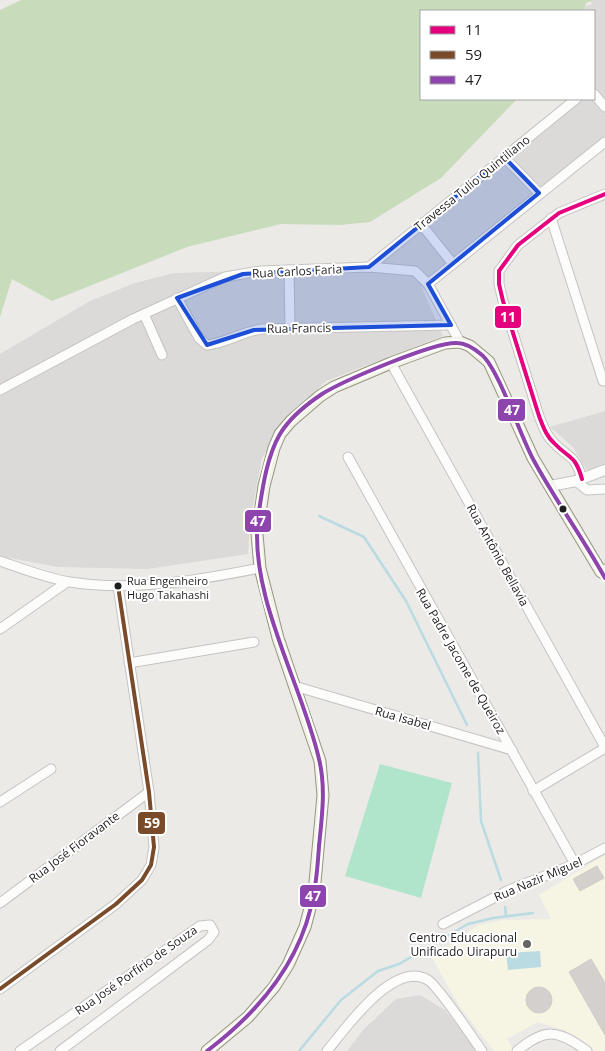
<svg xmlns="http://www.w3.org/2000/svg" width="605" height="1051" font-family="'Open Sans',sans-serif">
  <rect width="100%" height="100%" fill="#eceae7"/>
  <g fill="#dbdad8">
    <path d="M 591,0 L 605,0 L 605,141 L 595,145 L 421,286 L 443,336 L 326,381 L 287,419 L 262,458 L 250,522 L 248,554 L 148,569 L 57,567 L 0,556 L 0,354 L 90,301 L 135,283 L 174,273 L 363,268 L 571,99 L 594,99 L 594,11 L 572,11 L 592,4 Z"/>
    <path d="M 605,411 L 605,467 L 590,476 L 573,447 L 550,427 Z"/>
    <path d="M 420,995 L 445,1010 L 478,1051 L 347,1051 L 364,1029 L 396,999 Z"/>
  </g>
  <path fill="#f6f4e2" d="M 605,855 L 605,1051 L 595,1051 L 564,1030 L 538,1022 L 507,1039 L 514,1051 L 494,1051 L 460,1007 L 432,958 L 478,925 L 503,920 L 551,919 L 539,895 Z"/>
  <path fill="#c8dcbb" d="M 21,0 L 594,0 L 586,3 L 584,11 L 421,11 L 421,99 L 517,99 L 441,178 L 370,222 L 340,225 L 281,224 L 187,247 L 52,301 L 12,279 L 0,317 L 0,10 Z"/>
  <path fill="#b0e5cc" d="M 380,764 L 452,783 L 421,898 L 345,876 Z"/>
  <path fill="#b9dbe1" d="M 540,951 L 541,967 L 508,970 L 506,953 Z"/>
  <g fill="none" stroke-linecap="round" stroke-linejoin="round">
    <g stroke="#b9dbe1" stroke-width="2.5">
      <path d="M 319,516 L 364,537 L 406,601 L 467,725"/>
      <path d="M 478,753 L 481,821 L 501,880"/>
      <path d="M 505,907 L 506,915"/>
      <path d="M 299,1051 L 341,1000 L 378,971 L 399,964 L 468,924 L 493,918 L 533,913"/>
    </g>
  </g>
  <g fill="#d3d0ce" stroke="#d0ccc8">
    <path d="M 597,866 L 604,878 L 580,891 L 573,879 Z"/>
    <path d="M 591,959 L 605,983 L 605,1035 L 569,972 Z"/>
    <circle cx="539" cy="1000" r="13"/>
  </g>
  <g fill="none" stroke-linecap="round" stroke-linejoin="round">
    <defs>
      <g id="minor">
        <path d="M 594,94 L 605,107"/>
        <path d="M 504,157 L 539,193"/>
        <path d="M 551,218 L 603,381"/>
        <path d="M 421,224 L 453,264"/>
        <path d="M 369,267 L 576,99"/>
        <path d="M 289,270 L 290,328"/>
        <path d="M 428,284 L 605,142"/>
        <path d="M 177,298 L 199,338 L 207,345 C 227,343 243,331 263,329 L 451,325"/>
        <path d="M 144,314 L 162,355"/>
        <path d="M 391,363 L 605,747"/>
        <path d="M 0,390 L 133,319 L 225,277 L 260,271 L 369,267 L 415,271 L 428,284 L 460,342"/>
        <path d="M 348,457 L 575,864"/>
        <path d="M 582,479 C 575,454 569,459 554,443 C 546,436 543,426 539,416 L 503,301 L 499,284 L 499,271 L 518,245 L 559,213 L 605,194"/>
        <path d="M 576,481 L 587,490 L 605,489"/>
        <path d="M 0,561 C 23,569 46,578 70,582 C 132,592 199,580 260,568"/>
        <path d="M 0,629 L 67,582"/>
        <path d="M 129,663 L 254,642"/>
        <path d="M 294,686 L 512,750"/>
        <path d="M 533,791 L 605,748"/>
        <path d="M 0,802 L 51,769"/>
        <path d="M 0,903 L 149,792"/>
        <path d="M 443,924 L 509,890 L 575,864 L 605,848"/>
        <path d="M 0,989 L 116,904 L 142,880 L 151,865 L 154,847 L 149,792 L 118,586"/>
        <path d="M 20,1051 L 200,926 L 210,925 L 214,932 L 208,940 L 60,1051"/>
        <path d="M 327,1051 C 345,1029 394,959 428,980 C 439,987 472,1037 482,1051"/>
        <path d="M 517,1051 C 546,1027 558,1030 587,1051"/>
      </g>
      <path id="tertiary" d="M 550,486 L 576,481 L 605,470"/>
      <path id="secondary" d="M 207,1051 L 248,1017 L 274,987 L 288,965 L 305,927 L 314,893 L 323,795 L 320,761 L 278,638 L 260,568 L 257,534 L 264,486 L 274,448 L 280,434 L 291,421 L 320,396 L 334,387 L 391,363 L 445,343 L 460,342 L 470,346 L 489,362 L 533,458 L 601,572 L 605,570"/>
    </defs>
    <use href="#minor" stroke="#c5c4c3" stroke-width="11"/>
    <use href="#tertiary" stroke="#c5c4c3" stroke-width="12"/>
    <use href="#secondary" stroke="#96967e" stroke-width="13"/>
    <use href="#minor" stroke="#fcfcfb" stroke-width="9"/>
    <use href="#tertiary" stroke="#fcfcfb" stroke-width="10"/>
    <use href="#secondary" stroke="#f3f2ea" stroke-width="11"/>
    <defs>
      <path id="bus-1" d="M 582,479 C 575,454 569,459 554,443 C 546,436 543,426 539,416 L 503,301 L 499,284 L 499,271 L 518,245 L 559,213 L 605,194"/>
      <path id="bus-2" d="M 0,989 L 116,904 L 142,880 L 151,865 L 154,847 L 149,792 L 118,586"/>
      <path id="bus-3" d="M 207,1051 C 260,1011 303,960 314,892 C 317,877 318,861 319,846 C 322,817 326,787 319,759 C 302,684 249,597 258,518 C 262,492 266,458 280,434 C 289,419 307,404 322,394 C 343,381 433,342 457,343 C 466,343 475,349 482,355 C 499,370 520,435 533,459 C 555,500 583,538 605,578"/>
    </defs>
    <use href="#bus-1" stroke="#fff" stroke-width="8"/>
    <use href="#bus-2" stroke="#fff" stroke-width="8"/>
    <use href="#bus-3" stroke="#fff" stroke-width="8"/>
    <use href="#bus-1" stroke="#e5007d" stroke-width="4"/>
    <use href="#bus-2" stroke="#7a4b2a" stroke-width="4"/>
    <use href="#bus-3" stroke="#8e44ad" stroke-width="4"/>
  </g>
  <path fill="#1d4ed8" fill-opacity="0.2" stroke="#1d4ed8" stroke-width="4" stroke-linejoin="round" d="M 504,157 L 539,193 L 428,284 L 451,325 L 254,330 L 207,345 L 177,298 L 243,274 L 369,267 Z"/>
  <g fill="#1e1e1e" stroke="#fff" stroke-width="2">
    <circle cx="563" cy="509" r="4.5"/>
    <circle cx="118" cy="586" r="4.5"/>
  </g>
  <circle fill="#666564" stroke="#fff" stroke-width="2" cx="527" cy="944" r="5"/>
  <g text-anchor="middle" dominant-baseline="central" stroke-width="4" stroke-linejoin="round" paint-order="stroke">
    <g font-size="11" fill="#1e1e1e" stroke="#fff" text-anchor="start">
      <text x="127" y="580">Rua Engenheiro<tspan x="127" dy="14">Hugo Takahashi</tspan></text>
    </g>
    <g font-size="12" fill="#1e1e1e" stroke="#fff">
      <text transform="translate(472 183) rotate(-39)">Travessa Tulio Quintiliano</text>
      <text transform="translate(297 271) rotate(-3)">Rua Carlos Faria</text>
      <text transform="translate(299 328) rotate(-1)">Rua Francis</text>
      <text transform="translate(498 555) rotate(61)">Rua Antônio Bellavia</text>
      <text transform="translate(461 661) rotate(60)">Rua Padre Jacome de Queiroz</text>
      <text transform="translate(403 718) rotate(16)">Rua Isabel</text>
      <text transform="translate(74 847) rotate(-37)">Rua José Fioravante</text>
      <text transform="translate(538 879) rotate(-23)">Rua Nazir Miguel</text>
      <text transform="translate(136 970) rotate(-35)">Rua José Porfírio de Souza</text>
    </g>
    <g font-size="12" fill="#1e1e1e" stroke="#fff" text-anchor="end">
      <text x="517" y="937">Centro Educacional<tspan x="517" dy="14">Unificado Uirapuru</tspan></text>
    </g>
  </g>
  <g stroke="#fff" stroke-width="2">
    <rect x="494" y="305" width="28" height="24" rx="5" fill="#e5007d"/>
    <rect x="497" y="398" width="29" height="24" rx="5" fill="#8e44ad"/>
    <rect x="244" y="509" width="28" height="24" rx="5" fill="#8e44ad"/>
    <rect x="137" y="811" width="29" height="24" rx="5" fill="#7a4b2a"/>
    <rect x="299" y="884" width="28" height="24" rx="5" fill="#8e44ad"/>
  </g>
  <g font-size="14" text-anchor="middle" font-weight="bold" fill="#fff">
    <text x="508" y="322">11</text>
    <text x="512" y="415">47</text>
    <text x="258" y="526">47</text>
    <text x="152" y="828">59</text>
    <text x="313" y="901">47</text>
  </g>
  <rect x="420" y="10" width="175" height="90" fill="#ffffff" stroke="#a5a5a5"/>
  <rect x="430" y="26" width="25" height="8" fill="#e5007d" stroke="#a5a5a5"/>
  <text x="465" y="35" font-size="15" fill="#1e1e1e">11</text>
  <rect x="430" y="51" width="25" height="8" fill="#7a4b2a" stroke="#a5a5a5"/>
  <text x="465" y="60" font-size="15" fill="#1e1e1e">59</text>
  <rect x="430" y="76" width="25" height="8" fill="#8e44ad" stroke="#a5a5a5"/>
  <text x="465" y="85" font-size="15" fill="#1e1e1e">47</text>
</svg>
